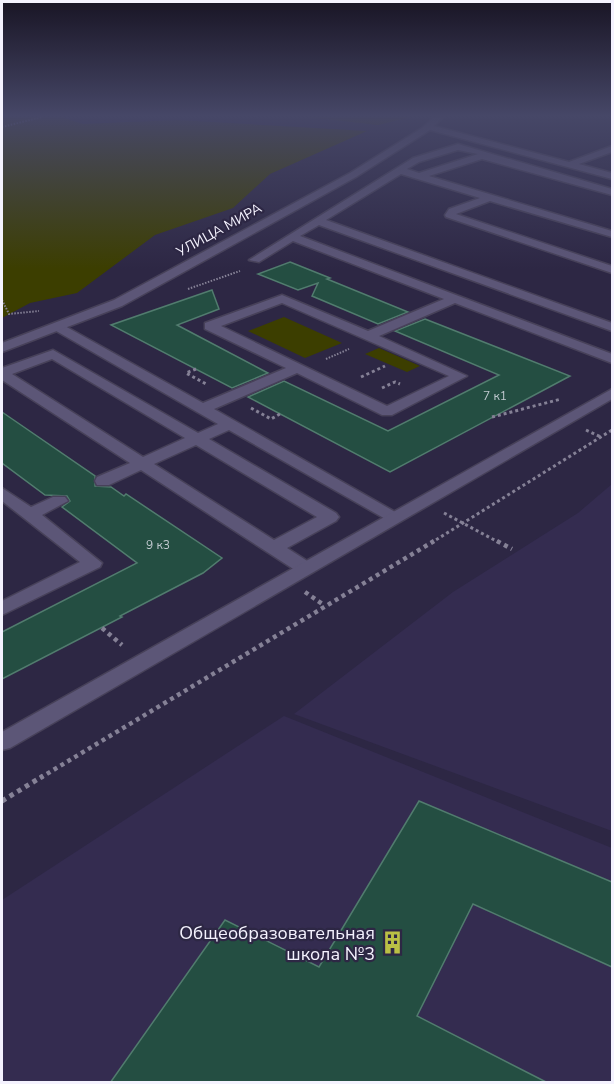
<svg xmlns="http://www.w3.org/2000/svg" width="614" height="1084" font-family="'Nunito Sans',sans-serif">
  <rect width="100%" height="100%" fill="#2d2744"/>
  <g fill="#342c50">
    <path d="M 612,484 L 612,831 L 294,714 L 453,592 L 578,513 Z"/>
    <path d="M 284,716 L 612,848 L 612,1082 L 2,1082 L 2,900 Z"/>
  </g>
  <g fill="#3c3e00">
    <path d="M 2,117 L 61,117 L 83,124 L 177,120 L 367,131 L 270,174 L 233,208 L 155,235 L 77,293 L 30,303 L 2,318 Z"/>
    <path d="M 307,117 L 411,117 L 378,125 Z"/>
    <path d="M 284,317 L 342,343 L 305,358 L 248,331 Z"/>
    <path d="M 379,348 L 420,366 L 407,372 L 365,354 Z"/>
  </g>
  <g fill="#244e42" stroke="#517c6e" stroke-width="1.5">
    <path d="M 290,262 L 330,278 L 327,279 L 408,312 L 378,324 L 312,296 L 318,283 L 298,290 L 258,274 Z"/>
    <path d="M 212,290 L 219,309 L 177,325 L 268,373 L 232,388 L 111,325 Z"/>
    <path d="M 425,319 L 570,376 L 390,472 L 248,397 L 284,381 L 388,431 L 499,375 L 395,331 Z"/>
    <path d="M 2,412 L 95,476 L 95,486 L 111,487 L 124,496 L 126,494 L 222,558 L 203,573 L 120,616 L 122,617 L 2,679 L 2,632 L 137,563 L 62,507 L 70,501 L 67,496 L 45,495 L 2,463 Z"/>
    <path d="M 419,801 L 612,882 L 612,967 L 473,904 L 417,1016 L 548,1083 L 110,1083 L 225,920 L 319,967 Z"/>
  </g>
  <g fill="none" stroke-linecap="round" stroke-linejoin="round">
    <defs>
      <g id="service">
        <path d="M 458,144 L 612,189 L 612,195 L 482,159 L 429,176 L 612,231 L 612,237 L 490,201 L 456,214 L 612,266 L 612,273 L 446,217 L 445,215 L 449,209 L 480,198 L 401,174 L 326,220 L 612,323 L 612,331 L 319,225 L 300,236 L 612,354 L 612,363 L 455,303 L 379,336 L 467,376 L 392,415 L 382,415 L 297,373 L 214,409 L 404,517 L 395,522 L 389,521 L 229,430 L 209,439 L 336,513 L 339,517 L 336,521 L 287,548 L 312,564 L 314,568 L 312,572 L 298,572 L 141,470 L 109,485 L 97,485 L 95,481 L 97,477 L 130,463 L 2,380 L 2,368 L 53,350 L 198,433 L 218,424 L 51,328 L 53,325 L 63,325 L 203,403 L 286,368 L 205,329 L 205,323 L 282,295 L 368,331 L 444,299 L 293,241 L 259,262 L 249,260 L 413,158 ZM 458,150 L 478,154 L 419,173 L 407,169 L 419,162 ZM 282,303 L 449,376 L 387,406 L 221,326 ZM 52,359 L 185,438 L 143,457 L 12,374 ZM 196,445 L 317,517 L 274,540 L 154,464 Z"/>
        <path d="M 2,488 L 31,507 L 53,497 L 65,497 L 68,501 L 42,515 L 102,563 L 100,567 L 2,615 L 2,601 L 80,562 L 2,501 Z"/>
      </g>
      <g id="minor">
        <path d="M 434,117 L 443,117 L 434,126 L 569,162 L 612,146 L 612,152 L 579,164 L 612,173 L 612,179 L 430,130 L 356,177 L 122,306 L 2,352 L 2,343 L 114,300 L 350,173 L 422,128 Z"/>
        <path d="M 612,389 L 612,399 L 10,748 L 2,750 L 2,732 Z"/>
      </g>
    </defs>
    <use href="#service" stroke="#474159" stroke-width="3"/>
    <use href="#minor" stroke="#474159" stroke-width="3"/>
    <g stroke="#858196" stroke-width="2" stroke-dasharray="1.5 1.5" stroke-linecap="butt">
      <path d="M 2,127 L 42,117"/>
      <path d="M 188,289 L 240,271"/>
      <path d="M 2,300 L 9,314 L 39,311"/>
      <path d="M 326,359 L 349,349"/>
    </g>
    <g stroke="#858196" stroke-width="3" stroke-dasharray="3 3" stroke-linecap="butt">
      <path d="M 196,369 L 186,373 L 208,385"/>
      <path d="M 361,377 L 385,366"/>
      <path d="M 382,388 L 395,382 L 400,384"/>
      <path d="M 251,408 L 271,419 L 280,414"/>
      <path d="M 492,417 L 561,399"/>
      <path d="M 586,430 L 601,437"/>
      <path d="M 444,513 L 500,543"/>
      <path d="M 431,543 L 612,430"/>
    </g>
    <g stroke="#858196" stroke-width="4.5" stroke-dasharray="4 4" stroke-linecap="butt">
      <path d="M 497,541 L 512,549"/>
      <path d="M 305,592 L 324,605"/>
      <path d="M 102,628 L 122,645"/>
      <path d="M 40,778 L 434,541"/>
    </g>
    <path stroke="#858196" stroke-width="5" stroke-dasharray="4.5 4.5" stroke-linecap="butt" d="M 2,801 L 43,776"/>
    <use href="#service" fill="#5c5677" fill-rule="evenodd"/>
    <use href="#minor" fill="#5c5677" fill-rule="evenodd"/>
  </g>
  <linearGradient id="sky" x2="0" y2="1"><stop stop-color="#191525"/><stop offset="0.43" stop-color="#464767"/><stop offset="1" stop-color="#464767" stop-opacity="0"/></linearGradient>
  <rect width="614" height="269" fill="url(#sky)"/>
  <defs>
    <symbol id="building-bare" viewBox="-9 -9 18 18"><path d="M-4-6H4V6H1V3H-1V6H-4ZM-2.5-4.3h1.7v1.8h-1.7ZM.8-4.3h1.7v1.8H.8ZM-2.5-1h1.7V.8h-1.7ZM.8-1h1.7V.8H.8Z" fill="#bac045" stroke="#2d2744" stroke-width="2.5" paint-order="stroke"/></symbol>
  </defs>
  <g fill-rule="evenodd">
    <use href="#building-bare" x="376" y="926" width="33" height="33"/>
  </g>
  <g text-anchor="middle" dominant-baseline="central" stroke-width="4.5" stroke-linejoin="round" paint-order="stroke">
    <g font-size="12" fill="#c0c9cf">
      <text x="495" y="396">7 к1</text>
      <text x="158" y="545">9 к3</text>
    </g>
    <g font-size="14" fill="#f4f2fe" stroke="#2d2744">
      <text transform="translate(219 230) rotate(-29)">УЛИЦА МИРА</text>
    </g>
    <g font-size="18" fill="#f4f2fe" stroke="#2d2744" text-anchor="end">
      <text x="375" y="933">Общеобразовательная<tspan x="375" dy="21">школа №3</tspan></text>
    </g>
  </g>
  <rect width="614" height="1084" fill="none" stroke="#f4f2fe" stroke-width="6"/>
</svg>
